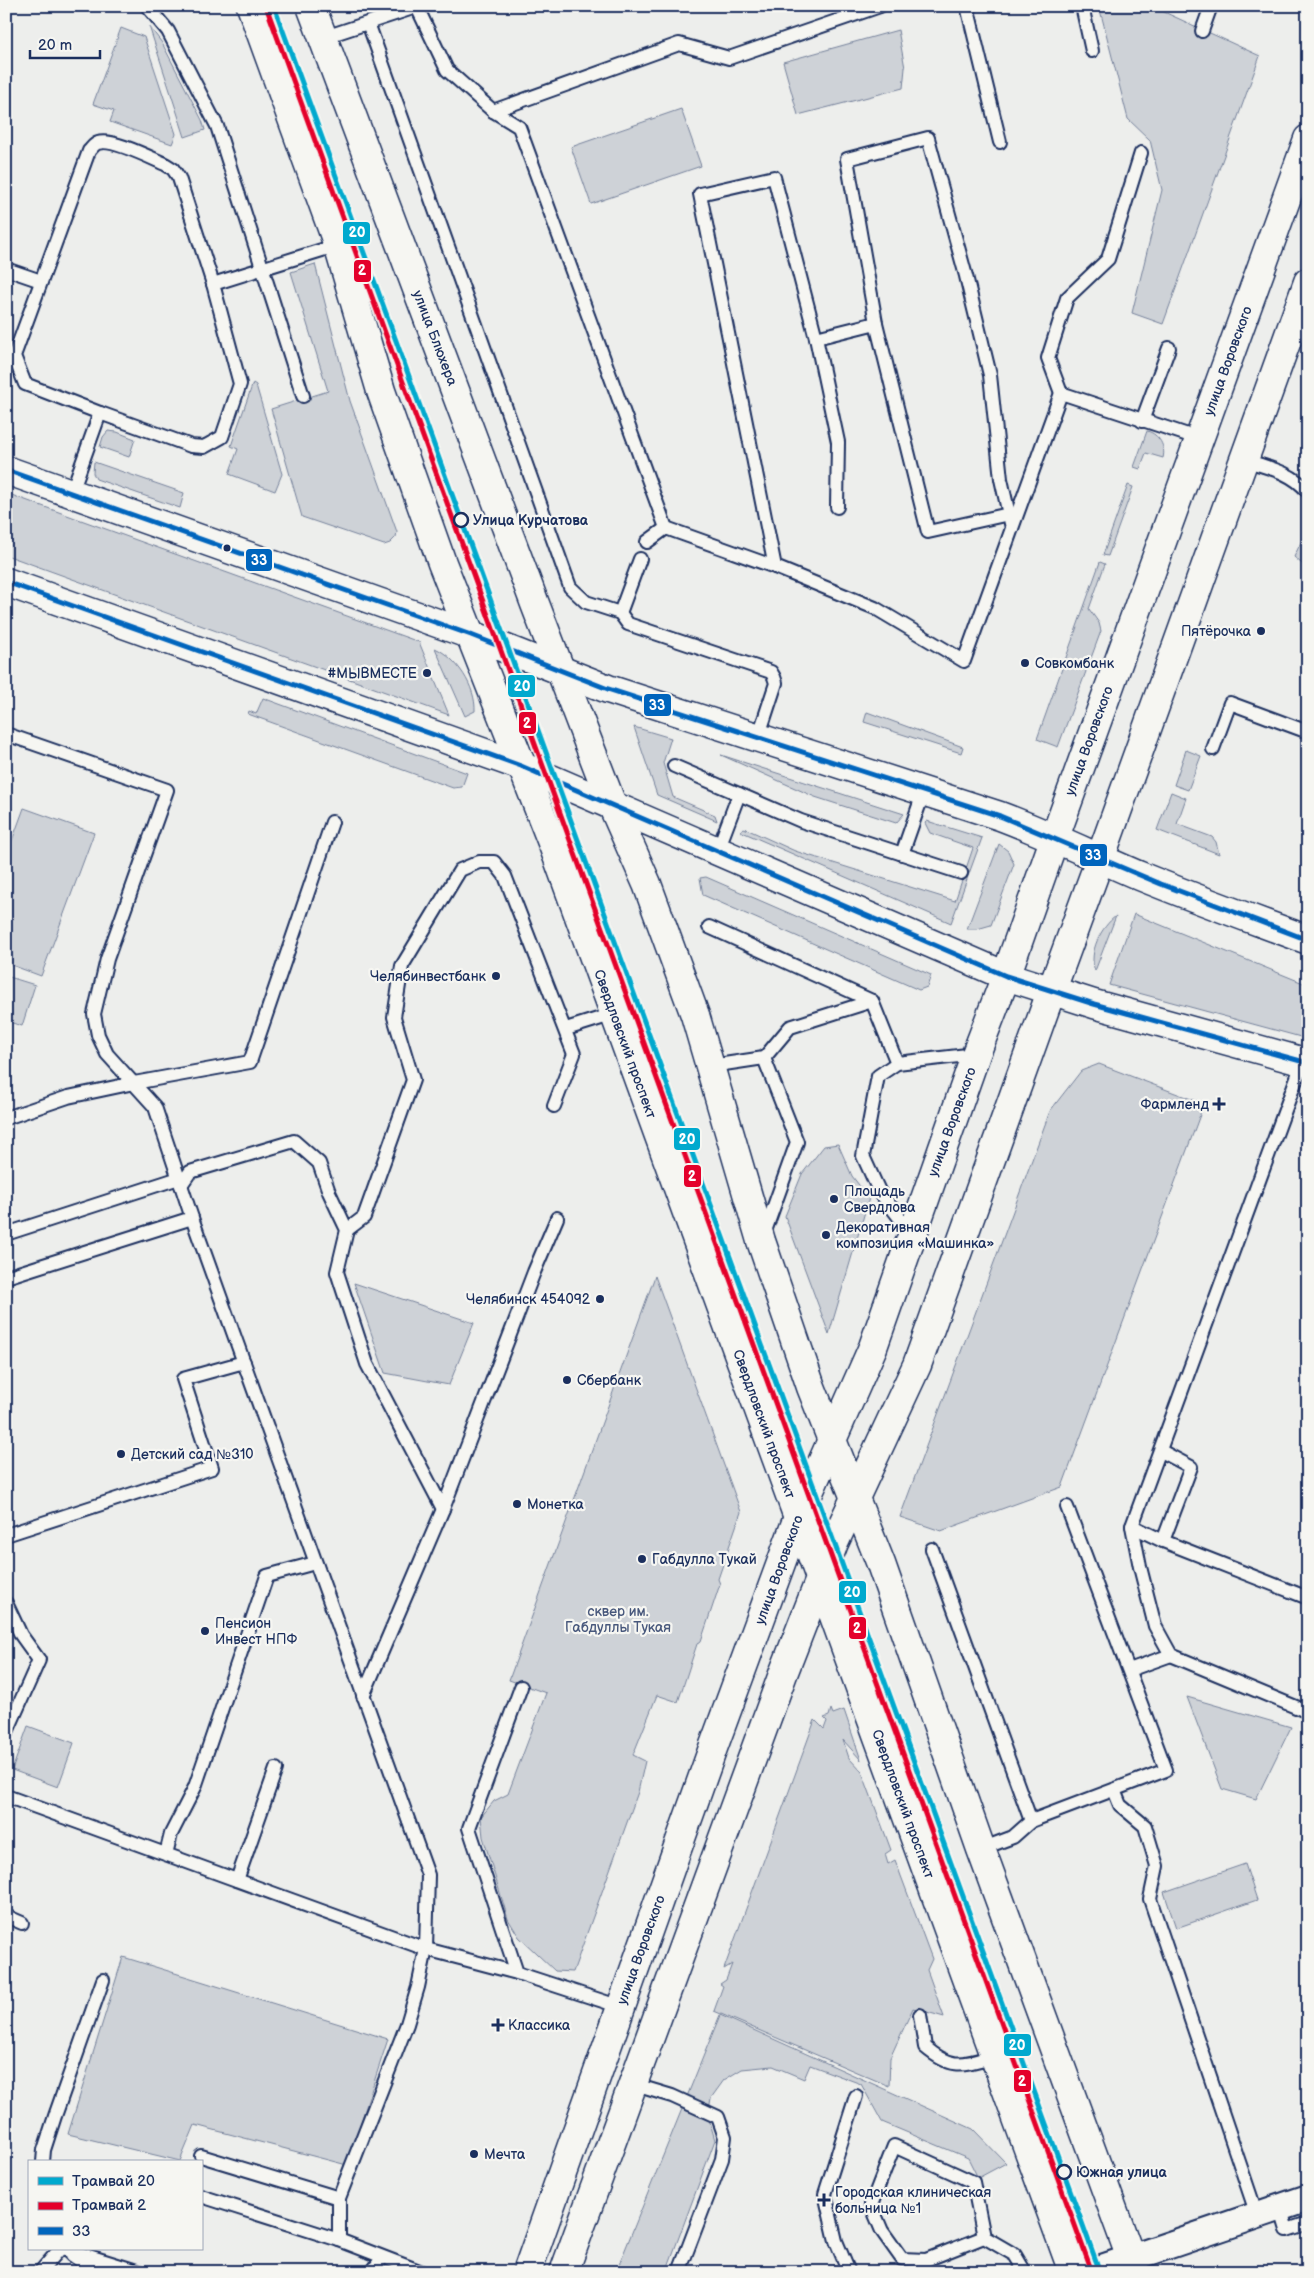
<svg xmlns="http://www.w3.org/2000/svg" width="1314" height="2278" font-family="'Balsamiq Sans',sans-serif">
  <rect width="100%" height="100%" fill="#edeeec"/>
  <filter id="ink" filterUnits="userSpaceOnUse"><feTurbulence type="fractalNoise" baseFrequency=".02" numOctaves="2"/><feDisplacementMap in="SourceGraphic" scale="10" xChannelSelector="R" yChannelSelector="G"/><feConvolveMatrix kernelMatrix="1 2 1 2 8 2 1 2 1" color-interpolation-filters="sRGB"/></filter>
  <g filter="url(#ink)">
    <g fill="#ced2d7" stroke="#74809a">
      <path d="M 1099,6 L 1151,6 L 1260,56 L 1163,324 L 1132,313 L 1162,190 L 1150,140 L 1128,119 Z"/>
      <path d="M 149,26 L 162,43 L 202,120 L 205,130 L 185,137 Z"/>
      <path d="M 121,28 L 144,37 L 176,134 L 172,144 L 110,122 L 114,111 L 93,104 Z"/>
      <path d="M 898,30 L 905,68 L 903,88 L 798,115 L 783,62 Z"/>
      <path d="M 681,109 L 701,166 L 591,204 L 571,147 Z"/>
      <path d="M 315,264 L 350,401 L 397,532 L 396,537 L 390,543 L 384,545 L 302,517 L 271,409 L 328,391 L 291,272 Z"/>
      <path d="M 253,383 L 256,385 L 282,474 L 275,491 L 229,474 L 238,449 L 231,446 Z"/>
      <path d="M 108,431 L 117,432 L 135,439 L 129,457 L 100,447 L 103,437 Z"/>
      <path d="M 1147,431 C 1159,434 1166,447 1163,458 L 1146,453 L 1140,469 L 1134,467 Z"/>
      <path d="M 94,462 L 184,493 L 180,508 L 96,479 L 93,473 Z"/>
      <path d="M 1128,485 L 1133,487 L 1108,556 L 1103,555 Z"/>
      <path d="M 6,493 L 419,642 L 449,715 L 6,555 Z"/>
      <path d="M 1308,536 L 1308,569 L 1294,557 L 1303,538 Z"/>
      <path d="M 1100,562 L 1105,564 L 1089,609 L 1099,623 L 1101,631 L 1058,747 L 1037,739 Z"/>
      <path d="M 435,648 C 457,658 476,687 475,711 L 465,716 Z"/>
      <path d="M 263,698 L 467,773 L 462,787 L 453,788 L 248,714 L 249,711 L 256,714 Z"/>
      <path d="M 867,712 L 963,747 L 961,753 L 864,722 Z"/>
      <path d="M 634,727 L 671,738 L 663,763 L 673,797 L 715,815 L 717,821 L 657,795 Z"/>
      <path d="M 1186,750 L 1201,756 L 1188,790 L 1174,785 Z"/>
      <path d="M 721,755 L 904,814 L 896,823 L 815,797 Z"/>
      <path d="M 1171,792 L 1186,798 L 1177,824 L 1212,837 L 1216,842 L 1219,854 L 1157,830 Z"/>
      <path d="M 24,808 L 94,833 L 41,976 L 6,963 L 6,857 Z"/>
      <path d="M 927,821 L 982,838 L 951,923 L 740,831 L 744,828 L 795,851 L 955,901 L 973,848 L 930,833 L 925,823 Z"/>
      <path d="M 999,844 L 1008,851 L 1014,864 L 991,925 L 977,929 L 967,929 Z"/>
      <path d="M 706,877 L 931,975 L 927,987 L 919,990 L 703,895 L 700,878 Z"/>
      <path d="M 1134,914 L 1308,985 L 1308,1039 L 1109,985 Z"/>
      <path d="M 1116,916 L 1095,971 C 1088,952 1101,927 1116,916 Z"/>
      <path d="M 6,976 L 35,985 L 22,1026 L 6,1021 Z"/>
      <path d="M 1099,1064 L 1204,1104 L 1062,1487 L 941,1531 L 900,1517 L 1050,1111 L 1081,1071 Z"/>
      <path d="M 838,1144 L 852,1176 L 869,1198 L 829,1334 L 785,1216 L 802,1174 L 824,1146 Z"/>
      <path d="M 655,1276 L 741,1512 L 718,1579 L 720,1584 L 701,1641 L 697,1644 L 678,1702 L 657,1695 L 633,1755 L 645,1761 L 638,1792 L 573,1972 L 555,1971 L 519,1937 L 508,1919 L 483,1837 L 481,1817 L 494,1801 L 508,1794 L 546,1693 L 509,1680 Z"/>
      <path d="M 354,1283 L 474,1323 L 449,1385 L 385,1373 Z"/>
      <path d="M 1187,1697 L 1291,1727 L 1256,1799 L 1222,1789 Z"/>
      <path d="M 831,1709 L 833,1714 L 844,1710 L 861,1760 L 843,1740 L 849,1758 L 862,1772 L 891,1850 L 885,1854 L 888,1864 L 895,1860 L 932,1959 L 927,1970 L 944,2017 L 913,2008 L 890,2058 L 889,2086 L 714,2011 L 723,1986 L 720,1984 L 726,1980 L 732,1964 L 724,1969 L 815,1720 L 824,1729 L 827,1721 L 824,1718 L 829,1716 Z"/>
      <path d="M 28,1726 L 74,1743 L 58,1787 L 12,1770 Z"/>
      <path d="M 1245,1864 L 1257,1900 L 1176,1928 L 1164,1892 Z"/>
      <path d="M 123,1957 L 388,2039 L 347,2165 L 195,2125 L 180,2161 L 68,2134 Z"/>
      <path d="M 720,2015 L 973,2129 L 1006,2163 L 978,2178 L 968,2158 L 882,2122 L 861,2084 L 810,2065 L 804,2079 L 773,2066 L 742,2069 L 724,2080 L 711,2098 L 708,2116 L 715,2140 L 666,2272 L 616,2272 Z"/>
    </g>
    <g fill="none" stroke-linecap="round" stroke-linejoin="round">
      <defs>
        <g id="lane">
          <path d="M 147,6 L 168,31 L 217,126 L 303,396"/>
          <path d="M 967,6 L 1000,142"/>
          <path d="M 1082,6 L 1092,51"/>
          <path d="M 417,7 L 447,70 L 493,111 L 519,127 L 666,528"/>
          <path d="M 368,23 L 570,587 L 586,602 L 620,613 L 628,624 L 771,672 L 774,677 L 776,683 L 758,738"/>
          <path d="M 1202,31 L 1211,6"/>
          <path d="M 322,38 L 419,6"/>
          <path d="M 493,111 L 679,44 L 729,58 L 880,6"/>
          <path d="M 6,269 L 41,281"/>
          <path d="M 816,338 L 876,323"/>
          <path d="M 1061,393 L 1048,358 L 1067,298 L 1108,259 L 1141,153"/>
          <path d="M 100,413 L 191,446 L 204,447 L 222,437 L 240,384 L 213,284 L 338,245"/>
          <path d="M 1142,421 L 1169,348"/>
          <path d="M 1244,460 C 1266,467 1293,472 1308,492"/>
          <path d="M 71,494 L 100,413 L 25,384 L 14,356 L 89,151 C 92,148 94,144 98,143 C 112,138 151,158 165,164 L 173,169 L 179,178 L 213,284"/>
          <path d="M 1009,514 L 928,532 L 876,323 L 847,159 L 928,138 L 966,276 L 990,375 L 1001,479 L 1012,528"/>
          <path d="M 647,542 L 666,528 L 775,567 L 875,608 L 964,661 L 1061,393 L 1200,439"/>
          <path d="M 775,567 L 700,194 L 774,177 L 816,338 L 838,442 L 837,507"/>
          <path d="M 620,613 L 640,559"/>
          <path d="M 6,734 L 167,790 L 107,959 L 94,1014 L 98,1035 L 107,1054 L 155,1107 L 192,1218 L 428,1875 L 426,1949 L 418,1987 L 407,2024 L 339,2198"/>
          <path d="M 1213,749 L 1230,703 L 1308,732"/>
          <path d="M 674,766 L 801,821 L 961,873"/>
          <path d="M 717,852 L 739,794"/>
          <path d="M 902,854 L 924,791"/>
          <path d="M 709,927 L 872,1001 L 897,1063"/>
          <path d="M 566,1029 L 614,1014"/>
          <path d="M 764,1058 L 790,1027 L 872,1001"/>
          <path d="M 1303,1061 L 1132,1526 L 1140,1567 L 1155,1626 L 1171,1655 L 1308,1712"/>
          <path d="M 711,1066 L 764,1058 L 797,1142 L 764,1234"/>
          <path d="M 6,1118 L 68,1097 L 134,1083 L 250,1062 L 332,822"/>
          <path d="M 181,1185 L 190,1172 L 294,1141 L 319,1163 L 329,1192 L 347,1230 L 337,1272 L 367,1364 L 443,1509"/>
          <path d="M 347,1230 L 364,1217 L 413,1080 L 394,1017 L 402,966 L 460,870 L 479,862 L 494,862 L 505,876 L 574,1054 L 554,1106"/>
          <path d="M 6,1234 L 179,1178"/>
          <path d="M 912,1234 L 879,1191 L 863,1156 L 878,1076 L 897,1063 L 976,1054"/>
          <path d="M 6,1277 L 192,1218"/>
          <path d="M 1161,1451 L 1191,1467 L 1163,1541"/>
          <path d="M 1132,1526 L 1163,1541 L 1308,1598"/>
          <path d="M 6,1535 L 212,1468 L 183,1379 L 244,1362"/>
          <path d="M 932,1549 L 1031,1821"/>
          <path d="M 6,1603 L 21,1635 L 39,1660 L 6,1734"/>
          <path d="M 1129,1670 L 1171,1655"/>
          <path d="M 363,1696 L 443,1509 L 534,1272 L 557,1218"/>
          <path d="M 1114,1790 L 1120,1805 L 1145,1826 L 1157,1866 L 1150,1899 L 1257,2215"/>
          <path d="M 6,1796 L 426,1949 L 517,1973 L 621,2007"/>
          <path d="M 981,1849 L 1013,1837 L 1031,1821 L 1166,1770 L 1067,1507"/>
          <path d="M 166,1854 L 171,1834 L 195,1787 L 267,1576 L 315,1563"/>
          <path d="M 237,1880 L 276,1769"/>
          <path d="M 6,1916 L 22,1923"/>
          <path d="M 517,1973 L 469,1828 L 521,1687"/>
          <path d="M 920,2015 L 925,2047 C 952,2070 962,2065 994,2056"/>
          <path d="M 632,2084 L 672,2096 L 718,2117 L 725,2137 L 722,2159 L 679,2272"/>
          <path d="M 201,2156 L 339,2198 L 339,2240"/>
          <path d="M 43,2162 L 44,2150 L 55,2116 L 103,1980"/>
          <path d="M 201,2196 L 339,2240 L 422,2272"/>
          <path d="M 1280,2207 L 1287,2230 L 1308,2223"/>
          <path d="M 984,2237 L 926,2260 L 902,2259 L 882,2231 L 871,2205 L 894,2146 L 973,2182 L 984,2237 L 1015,2255 L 1025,2272"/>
          <path d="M 66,2249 L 140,2272"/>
          <path d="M 72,2255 L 97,2272"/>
          <path d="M 40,2272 L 60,2249"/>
          <path d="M 372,2272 L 382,2258"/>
          <path d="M 849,2272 L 836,2241 L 825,2194 L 856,2096"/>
        </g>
        <path id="street" d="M 1090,2272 L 1308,2198"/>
        <g id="secondary">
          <path d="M 1055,837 L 1308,139"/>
          <path d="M 1100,859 L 1308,282"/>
          <path d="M 527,2272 L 713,1748 L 798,1517 L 873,1347 L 976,1054 L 1006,976"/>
          <path d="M 564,2272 L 783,1674 L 834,1543 L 917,1365 L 1051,992"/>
        </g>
        <g id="primary">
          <path d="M 251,6 L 338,245 L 381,391 L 442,563 L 553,845 L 1073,2272"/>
          <path d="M 311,6 L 535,604 L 613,807 L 647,884 L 695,1015 L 761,1241 L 811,1387 L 881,1564 L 981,1849 L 1136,2272"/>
          <path d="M 6,470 L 471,635 L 608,689 L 1000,816 C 1048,834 1093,856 1140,876 C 1196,899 1252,919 1308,940"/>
          <path d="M 6,582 L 521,766 L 1006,976 L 1094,1004 L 1308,1063"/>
          <path d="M 1006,976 L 1055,837"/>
          <path d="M 1051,992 L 1100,859"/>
        </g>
      </defs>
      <use href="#lane" stroke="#1b2f5e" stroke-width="16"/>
      <use href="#street" stroke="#1b2f5e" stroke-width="30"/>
      <use href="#secondary" stroke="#1b2f5e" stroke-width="31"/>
      <use href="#primary" stroke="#1b2f5e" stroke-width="31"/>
      <use href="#lane" stroke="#f6f6f2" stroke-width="12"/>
      <use href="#street" stroke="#f6f6f2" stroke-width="26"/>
      <use href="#secondary" stroke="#f6f6f2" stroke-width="28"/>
      <use href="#primary" stroke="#f6f6f2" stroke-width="28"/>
      <defs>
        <g id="bus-1">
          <path d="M 6,470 L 471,635 L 608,689 L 1000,816 L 1161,884 L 1308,940"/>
          <path d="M 6,582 L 521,766 L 1006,976 L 1094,1004 L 1308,1063"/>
        </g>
      </defs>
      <use href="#bus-1" stroke="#f6f6f2" stroke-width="9"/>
      <use href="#bus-1" stroke="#0065bd" stroke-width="5"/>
      <defs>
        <path id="tram-1" d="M 274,6 L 1100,2272"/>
        <path id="tram-2" d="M 267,9 L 1092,2272"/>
      </defs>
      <use href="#tram-1" stroke="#f6f6f2" stroke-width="9"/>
      <use href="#tram-2" stroke="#f6f6f2" stroke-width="9"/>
      <use href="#tram-1" stroke="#00a9ce" stroke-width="5"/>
      <use href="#tram-2" stroke="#e4002b" stroke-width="5"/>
    </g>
  </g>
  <g fill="#f6f6f2" stroke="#1b2f5e" stroke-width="2.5">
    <circle cx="461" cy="520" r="7"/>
    <circle cx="1064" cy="2172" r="7"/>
  </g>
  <g fill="#1b2f5e" stroke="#f6f6f2" stroke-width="2">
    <circle cx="227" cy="548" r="4.5"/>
    <circle cx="1261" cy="631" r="5"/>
    <circle cx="1025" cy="663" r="5"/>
    <circle cx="427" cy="673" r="5"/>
    <circle cx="496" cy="976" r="5"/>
    <path d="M1216.5 1096.5h5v5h5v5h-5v5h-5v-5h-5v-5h5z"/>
    <circle cx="834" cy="1199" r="5"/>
    <circle cx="826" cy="1235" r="5"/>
    <circle cx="600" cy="1299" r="5"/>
    <circle cx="567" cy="1380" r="5"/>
    <circle cx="121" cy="1454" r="5"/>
    <circle cx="517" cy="1504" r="5"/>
    <circle cx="642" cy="1559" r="5"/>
    <circle cx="205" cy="1631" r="5"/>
    <path d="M495.5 2017.5h5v5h5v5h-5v5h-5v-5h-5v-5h5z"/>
    <circle cx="474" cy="2154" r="5"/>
    <path d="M821.5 2192.5h5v5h5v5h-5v5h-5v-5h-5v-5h5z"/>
  </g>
  <g text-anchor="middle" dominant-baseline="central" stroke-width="4.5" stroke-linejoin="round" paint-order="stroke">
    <g font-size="14" fill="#1b2f5e" stroke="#f6f6f2">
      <text transform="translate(435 338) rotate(69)">улица Блюхера</text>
      <text transform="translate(1228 361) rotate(-70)">улица Воровского</text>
      <text transform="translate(1089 741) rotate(-70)">улица Воровского</text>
      <text transform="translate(625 1044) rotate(70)">Свердловский проспект</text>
      <text transform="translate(952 1122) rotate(-70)">улица Воровского</text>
      <text transform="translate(764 1424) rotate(70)">Свердловский проспект</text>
      <text transform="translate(779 1570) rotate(-70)">улица Воровского</text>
      <text transform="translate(903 1804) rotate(70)">Свердловский проспект</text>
      <text transform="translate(641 1950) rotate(-70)">улица Воровского</text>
    </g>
    <g font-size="14" font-weight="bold" fill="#1b2f5e" stroke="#f6f6f2" text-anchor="start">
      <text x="473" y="520">Улица Курчатова</text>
      <text x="1076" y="2172">Южная улица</text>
    </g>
    <g font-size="14" fill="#1b2f5e" stroke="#f6f6f2" text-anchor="start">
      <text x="1251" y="631" text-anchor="end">Пятёрочка</text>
      <text x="1035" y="663">Совкомбанк</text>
      <text x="417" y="673" text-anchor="end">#МЫВМЕСТЕ</text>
      <text x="486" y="976" text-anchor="end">Челябинвестбанк</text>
      <text x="1209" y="1104" text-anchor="end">Фармленд</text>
      <text x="844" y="1191">Площадь<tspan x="844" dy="16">Свердлова</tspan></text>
      <text x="836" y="1227">Декоративная<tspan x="836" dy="16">композиция «Машинка»</tspan></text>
      <text x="590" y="1299" text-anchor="end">Челябинск 454092</text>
      <text x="577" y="1380">Сбербанк</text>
      <text x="131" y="1454">Детский сад №310</text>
      <text x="527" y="1504">Монетка</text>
      <text x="652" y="1559">Габдулла Тукай</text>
      <text x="215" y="1623">Пенсион<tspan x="215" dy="16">Инвест НПФ</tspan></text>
      <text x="508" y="2025">Классика</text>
      <text x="484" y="2154">Мечта</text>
      <text x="835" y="2192">Городская клиническая<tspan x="835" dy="16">больница №1</tspan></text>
    </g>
    <g font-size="14" fill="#48587c" stroke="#f6f6f2">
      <text x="618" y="1611">сквер им.<tspan x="618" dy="16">Габдуллы Тукая</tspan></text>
    </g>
  </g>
  <g stroke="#f6f6f2" stroke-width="2">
    <rect x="342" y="221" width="29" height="24" rx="5" fill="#00a9ce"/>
    <rect x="353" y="259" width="19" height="24" rx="5" fill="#e4002b"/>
    <rect x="245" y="548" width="28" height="24" rx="5" fill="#0065bd"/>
    <rect x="507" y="674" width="29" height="24" rx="5" fill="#00a9ce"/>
    <rect x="643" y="693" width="29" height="24" rx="5" fill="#0065bd"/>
    <rect x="518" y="711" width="19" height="24" rx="5" fill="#e4002b"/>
    <rect x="1079" y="843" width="29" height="24" rx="5" fill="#0065bd"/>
    <rect x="673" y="1127" width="28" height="24" rx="5" fill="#00a9ce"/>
    <rect x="683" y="1164" width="19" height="24" rx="5" fill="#e4002b"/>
    <rect x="838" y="1580" width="29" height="24" rx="5" fill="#00a9ce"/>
    <rect x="848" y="1616" width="19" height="24" rx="5" fill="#e4002b"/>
    <rect x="1003" y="2033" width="29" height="24" rx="5" fill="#00a9ce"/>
    <rect x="1013" y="2069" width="19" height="24" rx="5" fill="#e4002b"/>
  </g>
  <g font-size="14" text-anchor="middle" font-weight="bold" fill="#fff">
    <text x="357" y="237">20</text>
    <text x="362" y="275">2</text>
    <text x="259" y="565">33</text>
    <text x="522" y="691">20</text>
    <text x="657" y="710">33</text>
    <text x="527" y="728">2</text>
    <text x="1093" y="860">33</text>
    <text x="687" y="1144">20</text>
    <text x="692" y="1181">2</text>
    <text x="852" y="1597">20</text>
    <text x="857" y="1633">2</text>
    <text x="1017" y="2050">20</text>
    <text x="1022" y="2086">2</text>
  </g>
  <rect width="1314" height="2278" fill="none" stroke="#f6f6f2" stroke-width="25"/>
  <rect x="12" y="12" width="1289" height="2253" fill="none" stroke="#1b2f5e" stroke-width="2" filter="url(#ink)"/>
  <rect x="28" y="2160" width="175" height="90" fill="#f6f6f2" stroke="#9ea6b7"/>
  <rect x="38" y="2177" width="25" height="8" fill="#00a9ce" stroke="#9ea6b7"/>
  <text x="72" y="2186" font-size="15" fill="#1b2f5e">Трамвай 20</text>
  <rect x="38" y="2202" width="25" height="8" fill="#e4002b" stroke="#9ea6b7"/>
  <text x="72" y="2210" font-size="15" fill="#1b2f5e">Трамвай 2</text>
  <rect x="38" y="2227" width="25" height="8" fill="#0065bd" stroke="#9ea6b7"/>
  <text x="72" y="2236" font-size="15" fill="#1b2f5e">33</text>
  <path d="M30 50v8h70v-8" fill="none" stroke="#1b2f5e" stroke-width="2.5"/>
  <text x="38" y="50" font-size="15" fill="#1b2f5e" stroke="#f6f6f2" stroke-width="4" paint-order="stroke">20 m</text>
</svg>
